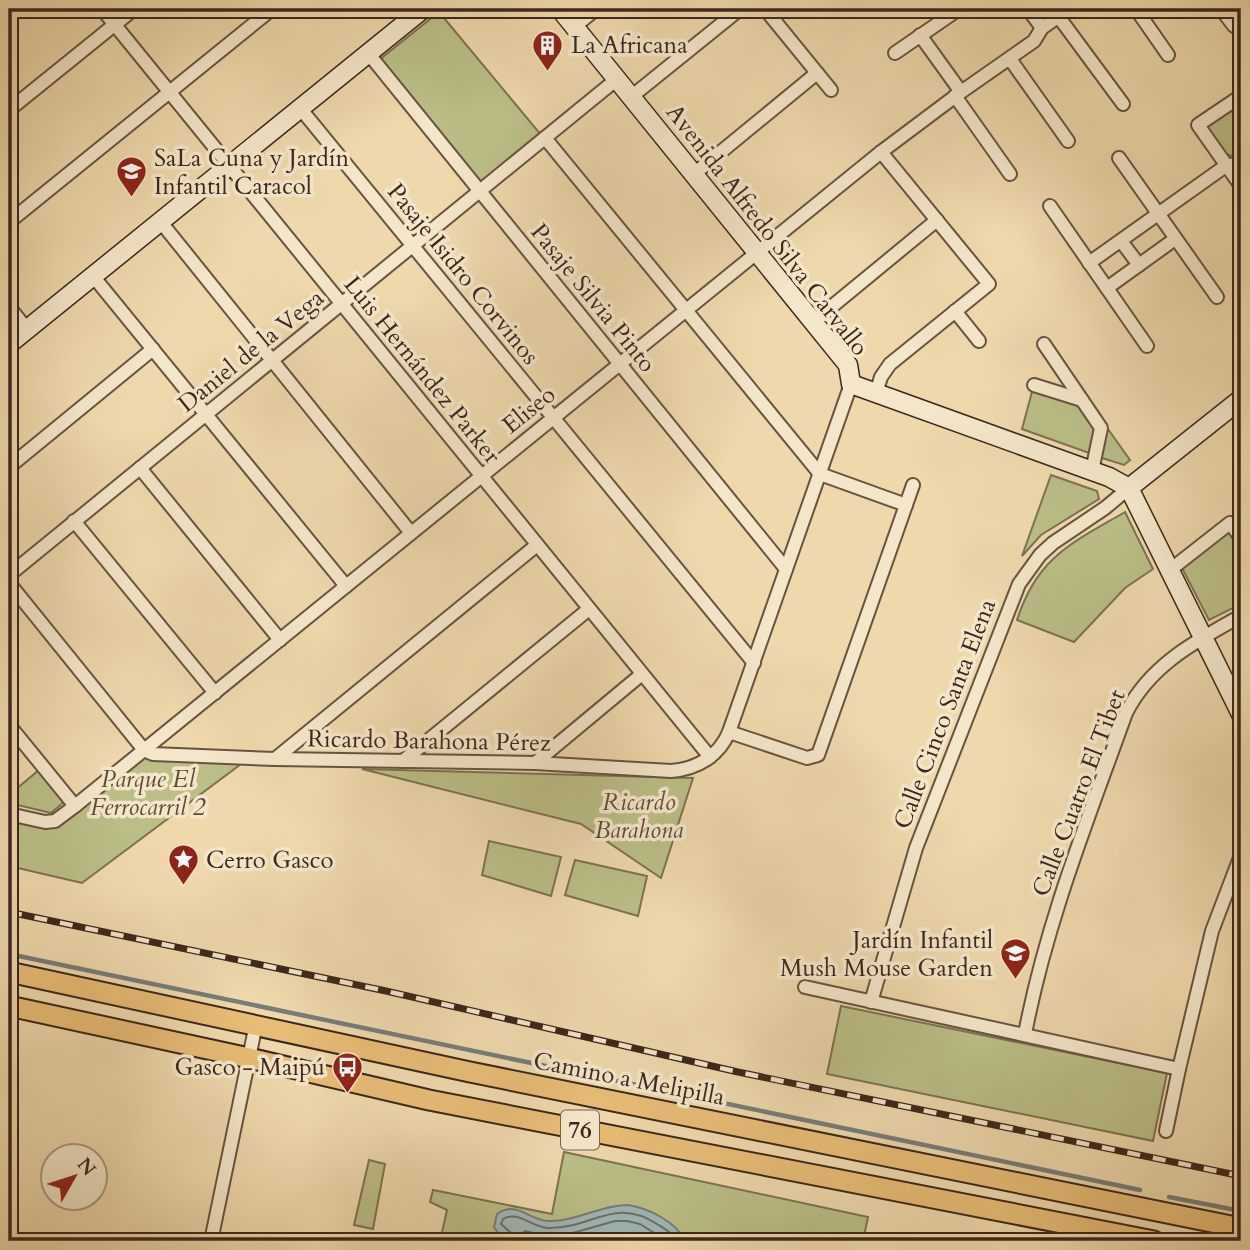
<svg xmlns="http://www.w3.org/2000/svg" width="1250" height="1250" font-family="Cardo,serif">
  <rect width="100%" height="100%" fill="#eed8ac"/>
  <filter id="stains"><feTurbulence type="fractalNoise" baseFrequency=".00286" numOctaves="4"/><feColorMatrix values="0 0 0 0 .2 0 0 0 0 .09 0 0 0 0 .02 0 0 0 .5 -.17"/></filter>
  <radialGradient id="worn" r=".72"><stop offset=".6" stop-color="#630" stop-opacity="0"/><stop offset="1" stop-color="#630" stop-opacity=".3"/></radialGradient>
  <g fill="#bbbe87" stroke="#7c7252" stroke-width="2">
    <path d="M 439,12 L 542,136 L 480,185 L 379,60 Z"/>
    <path d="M 1241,101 L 1241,159 L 1223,153 L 1204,125 Z"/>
    <path d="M 1033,388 L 1080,402 L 1095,426 L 1089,453 L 1022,429 Z"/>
    <path d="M 1108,429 L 1130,460 L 1124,465 L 1099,457 Z"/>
    <path d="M 1051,475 L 1097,491 L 1099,499 L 1041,535 L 1022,556 Z"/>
    <path d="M 1125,512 L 1153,569 L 1125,588 L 1074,642 L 1017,620 C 1037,557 1072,543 1125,512 Z"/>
    <path d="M 1227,530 L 1241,547 L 1241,604 L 1209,620 L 1181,566 Z"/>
    <path d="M 142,757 L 241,764 L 82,883 L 9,866 L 9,820 L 48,828 Z"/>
    <path d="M 362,769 L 693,778 L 661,878 L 581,824 Z"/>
    <path d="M 39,770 L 65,801 L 51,813 L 9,803 L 9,795 Z"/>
    <path d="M 489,841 L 561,857 L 551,896 L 482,875 Z"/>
    <path d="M 575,860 L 647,876 L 638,916 L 565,895 Z"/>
    <path d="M 841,1006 L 1167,1073 L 1153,1141 L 827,1074 Z"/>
    <path d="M 564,1152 L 868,1217 L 863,1241 L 440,1241 L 447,1210 L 430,1202 L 433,1190 L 552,1214 Z"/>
    <path d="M 369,1160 L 385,1164 L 373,1229 L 354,1225 Z"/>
  </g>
  <path fill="#9eb7b5" stroke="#777d78" stroke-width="2" d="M 628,1205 C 648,1208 677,1222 685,1241 L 513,1241 L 498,1233 L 494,1227 L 497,1214 C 517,1200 528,1220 548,1221 C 576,1222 600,1205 628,1205 Z"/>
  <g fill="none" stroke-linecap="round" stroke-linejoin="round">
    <g stroke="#6e6f68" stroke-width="2">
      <path d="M 514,1241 L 512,1234 L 501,1224 L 503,1219 C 518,1210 531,1227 548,1228 C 592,1229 614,1196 657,1224 C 665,1229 673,1233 678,1241"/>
      <path d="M 522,1241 L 522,1234 L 525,1231 L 545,1236 L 562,1236 L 615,1221 L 627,1221 L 640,1224 L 667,1241"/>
    </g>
    <g stroke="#777d78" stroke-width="4.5">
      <path d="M 9,954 L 1140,1190"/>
      <path d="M 1169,1197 L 1241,1211"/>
    </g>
    <defs>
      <g id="street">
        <path d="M 102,9 L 710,757"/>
        <path d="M 765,9 L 831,90"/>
        <path d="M 1028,9 L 1042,28"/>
        <path d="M 1136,9 L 1168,55"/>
        <path d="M 1221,9 L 1234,26"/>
        <path d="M 1058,16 L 1123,104"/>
        <path d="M 574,27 L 596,9"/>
        <path d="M 920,35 L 961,92"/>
        <path d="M 368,53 L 786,569"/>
        <path d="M 895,53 L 959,9"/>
        <path d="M 1010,59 L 1068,141"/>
        <path d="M 955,96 L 1010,174"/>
        <path d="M 1241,96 L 1198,125 L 1241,186"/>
        <path d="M 631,97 L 740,9"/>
        <path d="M 300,108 L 754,663"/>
        <path d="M 9,110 L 134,9"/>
        <path d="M 545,138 L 820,474 L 906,505"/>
        <path d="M 1119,158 L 1217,297"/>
        <path d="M 694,174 L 817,73"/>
        <path d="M 1050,206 L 1147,346"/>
        <path d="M 160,221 L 411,533"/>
        <path d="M 9,222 L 272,9"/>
        <path d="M 1121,241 L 1139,265"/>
        <path d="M 1089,263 L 1227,165 L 1241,164"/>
        <path d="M 93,276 L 346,586"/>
        <path d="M 1107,288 L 1175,239"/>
        <path d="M 9,307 L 27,329"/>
        <path d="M 955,311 L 979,341"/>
        <path d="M 813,322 L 937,220"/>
        <path d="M 1044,344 L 1101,428 L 1092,471"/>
        <path d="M 1034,385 L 1082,400"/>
        <path d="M 876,393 L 881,377 L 890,364 L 989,284 L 881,152"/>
        <path d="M 9,467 L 153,349"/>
        <path d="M 140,468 L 280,640"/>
        <path d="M 74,521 L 215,693"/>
        <path d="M 1170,570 L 1230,523 L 1241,538"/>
        <path d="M 9,575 L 617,79"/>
        <path d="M 9,583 L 144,750 L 153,754 L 275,759 L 535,763 L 671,771 C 697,769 719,756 729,732 L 851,384"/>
        <path d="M 9,725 L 75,806"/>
        <path d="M 729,732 L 807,758 L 818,755 L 913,485"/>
        <path d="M 275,759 L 537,545"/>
        <path d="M 403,761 L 589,609"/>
        <path d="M 535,763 L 642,674"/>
        <path d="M 9,814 L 45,822 L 55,821 L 75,806 L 881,152 L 961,92 L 1034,41 L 1042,28 L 1069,9"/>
        <path d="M 805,987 L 1179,1069"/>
        <path d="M 871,1002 L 916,848 L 1019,584 L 1040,555 L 1053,543 L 1105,508 L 1129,488"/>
        <path d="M 1025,1034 C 1046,923 1088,819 1126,713 C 1150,665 1196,641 1241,616"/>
        <path d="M 1166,1131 L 1179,1069 L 1212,931 L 1241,855"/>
        <path d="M 211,1241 L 256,1024"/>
      </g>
      <g id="secondary">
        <path d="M 560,9 L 848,365 L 851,384 L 1109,477 L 1129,488 L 1241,714"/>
        <path d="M 9,344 L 423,9"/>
        <path d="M 1129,488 L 1241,399"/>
      </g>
      <g id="primary">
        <path d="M 9,972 L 470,1072 L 1241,1228"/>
        <path d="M 9,1006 L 249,1058 L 429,1100 L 1154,1241"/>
      </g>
    </defs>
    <use href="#street" stroke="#695340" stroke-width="16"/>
    <use href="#secondary" stroke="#3d271c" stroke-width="21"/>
    <use href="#primary" stroke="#3d271c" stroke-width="23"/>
    <use href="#street" stroke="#f4e6c9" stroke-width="12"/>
    <use href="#secondary" stroke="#f4e6c9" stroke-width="18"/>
    <use href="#primary" stroke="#e7bc76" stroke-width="19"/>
    <defs>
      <path id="rail" d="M 9,912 L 386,991 L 738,1072 L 1241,1176"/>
    </defs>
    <use href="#rail" stroke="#3d271c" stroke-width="7"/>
    <use href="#rail" stroke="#f4e6c9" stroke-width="4.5" stroke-dasharray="13" stroke-linecap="butt"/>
  </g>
  <defs>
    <symbol id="building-pin" viewBox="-11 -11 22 30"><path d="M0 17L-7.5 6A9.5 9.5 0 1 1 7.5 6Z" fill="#8f2418" stroke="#f4e6c9"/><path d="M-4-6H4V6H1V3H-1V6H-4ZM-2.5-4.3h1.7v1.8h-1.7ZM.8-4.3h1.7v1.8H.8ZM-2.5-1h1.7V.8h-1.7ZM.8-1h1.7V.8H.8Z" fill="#fff"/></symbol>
    <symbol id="school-pin" viewBox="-11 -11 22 30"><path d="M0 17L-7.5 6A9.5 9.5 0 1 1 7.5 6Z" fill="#8f2418" stroke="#f4e6c9"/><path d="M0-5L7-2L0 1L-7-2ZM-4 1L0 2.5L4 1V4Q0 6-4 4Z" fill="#fff"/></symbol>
    <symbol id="sight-pin" viewBox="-11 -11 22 30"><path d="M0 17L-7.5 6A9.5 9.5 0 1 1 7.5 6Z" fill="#8f2418" stroke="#f4e6c9"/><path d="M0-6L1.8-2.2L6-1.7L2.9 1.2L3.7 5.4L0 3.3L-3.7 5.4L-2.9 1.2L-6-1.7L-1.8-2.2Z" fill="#fff"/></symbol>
    <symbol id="bus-pin" viewBox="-11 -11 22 30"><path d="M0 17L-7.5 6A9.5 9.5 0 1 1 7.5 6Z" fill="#8f2418" stroke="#f4e6c9"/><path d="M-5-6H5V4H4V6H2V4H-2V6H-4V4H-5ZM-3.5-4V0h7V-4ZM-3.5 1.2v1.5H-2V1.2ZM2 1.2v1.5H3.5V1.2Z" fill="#fff"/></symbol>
  </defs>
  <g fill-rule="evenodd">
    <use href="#building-pin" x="530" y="28" width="35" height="47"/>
    <use href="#school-pin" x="114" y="154" width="35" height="47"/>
    <use href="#sight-pin" x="166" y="842" width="35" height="47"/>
    <use href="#school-pin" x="998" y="936" width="35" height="47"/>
    <use href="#bus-pin" x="330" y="1050" width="35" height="47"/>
  </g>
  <g text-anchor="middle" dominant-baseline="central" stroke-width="7" stroke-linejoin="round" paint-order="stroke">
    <rect fill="#f4e6c9" stroke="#746050" stroke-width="2" x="561" y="1110.5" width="38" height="39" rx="5"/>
    <g font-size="23" font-weight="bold" fill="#3d271c">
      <text x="580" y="1130">76</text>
    </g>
    <g font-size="24" fill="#3d271c" stroke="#f4e6c9" text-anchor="start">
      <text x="571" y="45">La Africana</text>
      <text x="154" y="158">SaLa Cuna y Jardín<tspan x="154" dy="28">Infantil Caracol</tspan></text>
      <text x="206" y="860">Cerro Gasco</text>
      <text x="993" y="940" text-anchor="end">Jardín Infantil<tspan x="993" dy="28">Mush Mouse Garden</tspan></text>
      <text x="325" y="1067" text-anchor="end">Gasco - Maipú</text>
    </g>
    <g font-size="24" fill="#3d271c" stroke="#f4e6c9">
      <text transform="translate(767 230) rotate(52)">Avenida Alfredo Silva Carvallo</text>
      <text transform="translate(463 274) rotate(51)">Pasaje Isidro Corvinos</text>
      <text transform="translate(593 298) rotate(51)">Pasaje Silvia Pinto</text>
      <text transform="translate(251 351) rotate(-39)">Daniel de la Vega</text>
      <text transform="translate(422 370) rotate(51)">Luis Hernández Parker</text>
      <text transform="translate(529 410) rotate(-39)">Eliseo</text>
      <text transform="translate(945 714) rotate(-69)">Calle Cinco Santa Elena</text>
      <text transform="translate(429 741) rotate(1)">Ricardo Barahona Pérez</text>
      <text transform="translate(1079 793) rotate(-69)">Calle Cuatro El Tibet</text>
      <text transform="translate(629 1079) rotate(11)">Camino a Melipilla</text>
    </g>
    <g font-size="24" font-style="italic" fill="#5c4d37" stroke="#f4e6c9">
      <text x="148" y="779">Parque El<tspan x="148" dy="28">Ferrocarril 2</tspan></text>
      <text x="639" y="802">Ricardo<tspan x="639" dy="28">Barahona</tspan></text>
    </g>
  </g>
  <rect width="1250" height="1250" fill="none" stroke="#eed8ac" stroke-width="35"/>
  <rect x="10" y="10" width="1229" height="1229" fill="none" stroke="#3d271c" stroke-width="3.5"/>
  <rect x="18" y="18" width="1215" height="1215" fill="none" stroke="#3d271c" stroke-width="2"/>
  <g transform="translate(74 1177) rotate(51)"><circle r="33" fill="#f4e6c9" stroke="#ab9a84" stroke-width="2"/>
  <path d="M0-5L12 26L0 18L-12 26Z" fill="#8f2418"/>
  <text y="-10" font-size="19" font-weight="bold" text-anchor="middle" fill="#3d271c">N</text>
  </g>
  <rect width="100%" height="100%" filter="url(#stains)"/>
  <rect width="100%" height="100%" fill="url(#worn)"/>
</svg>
